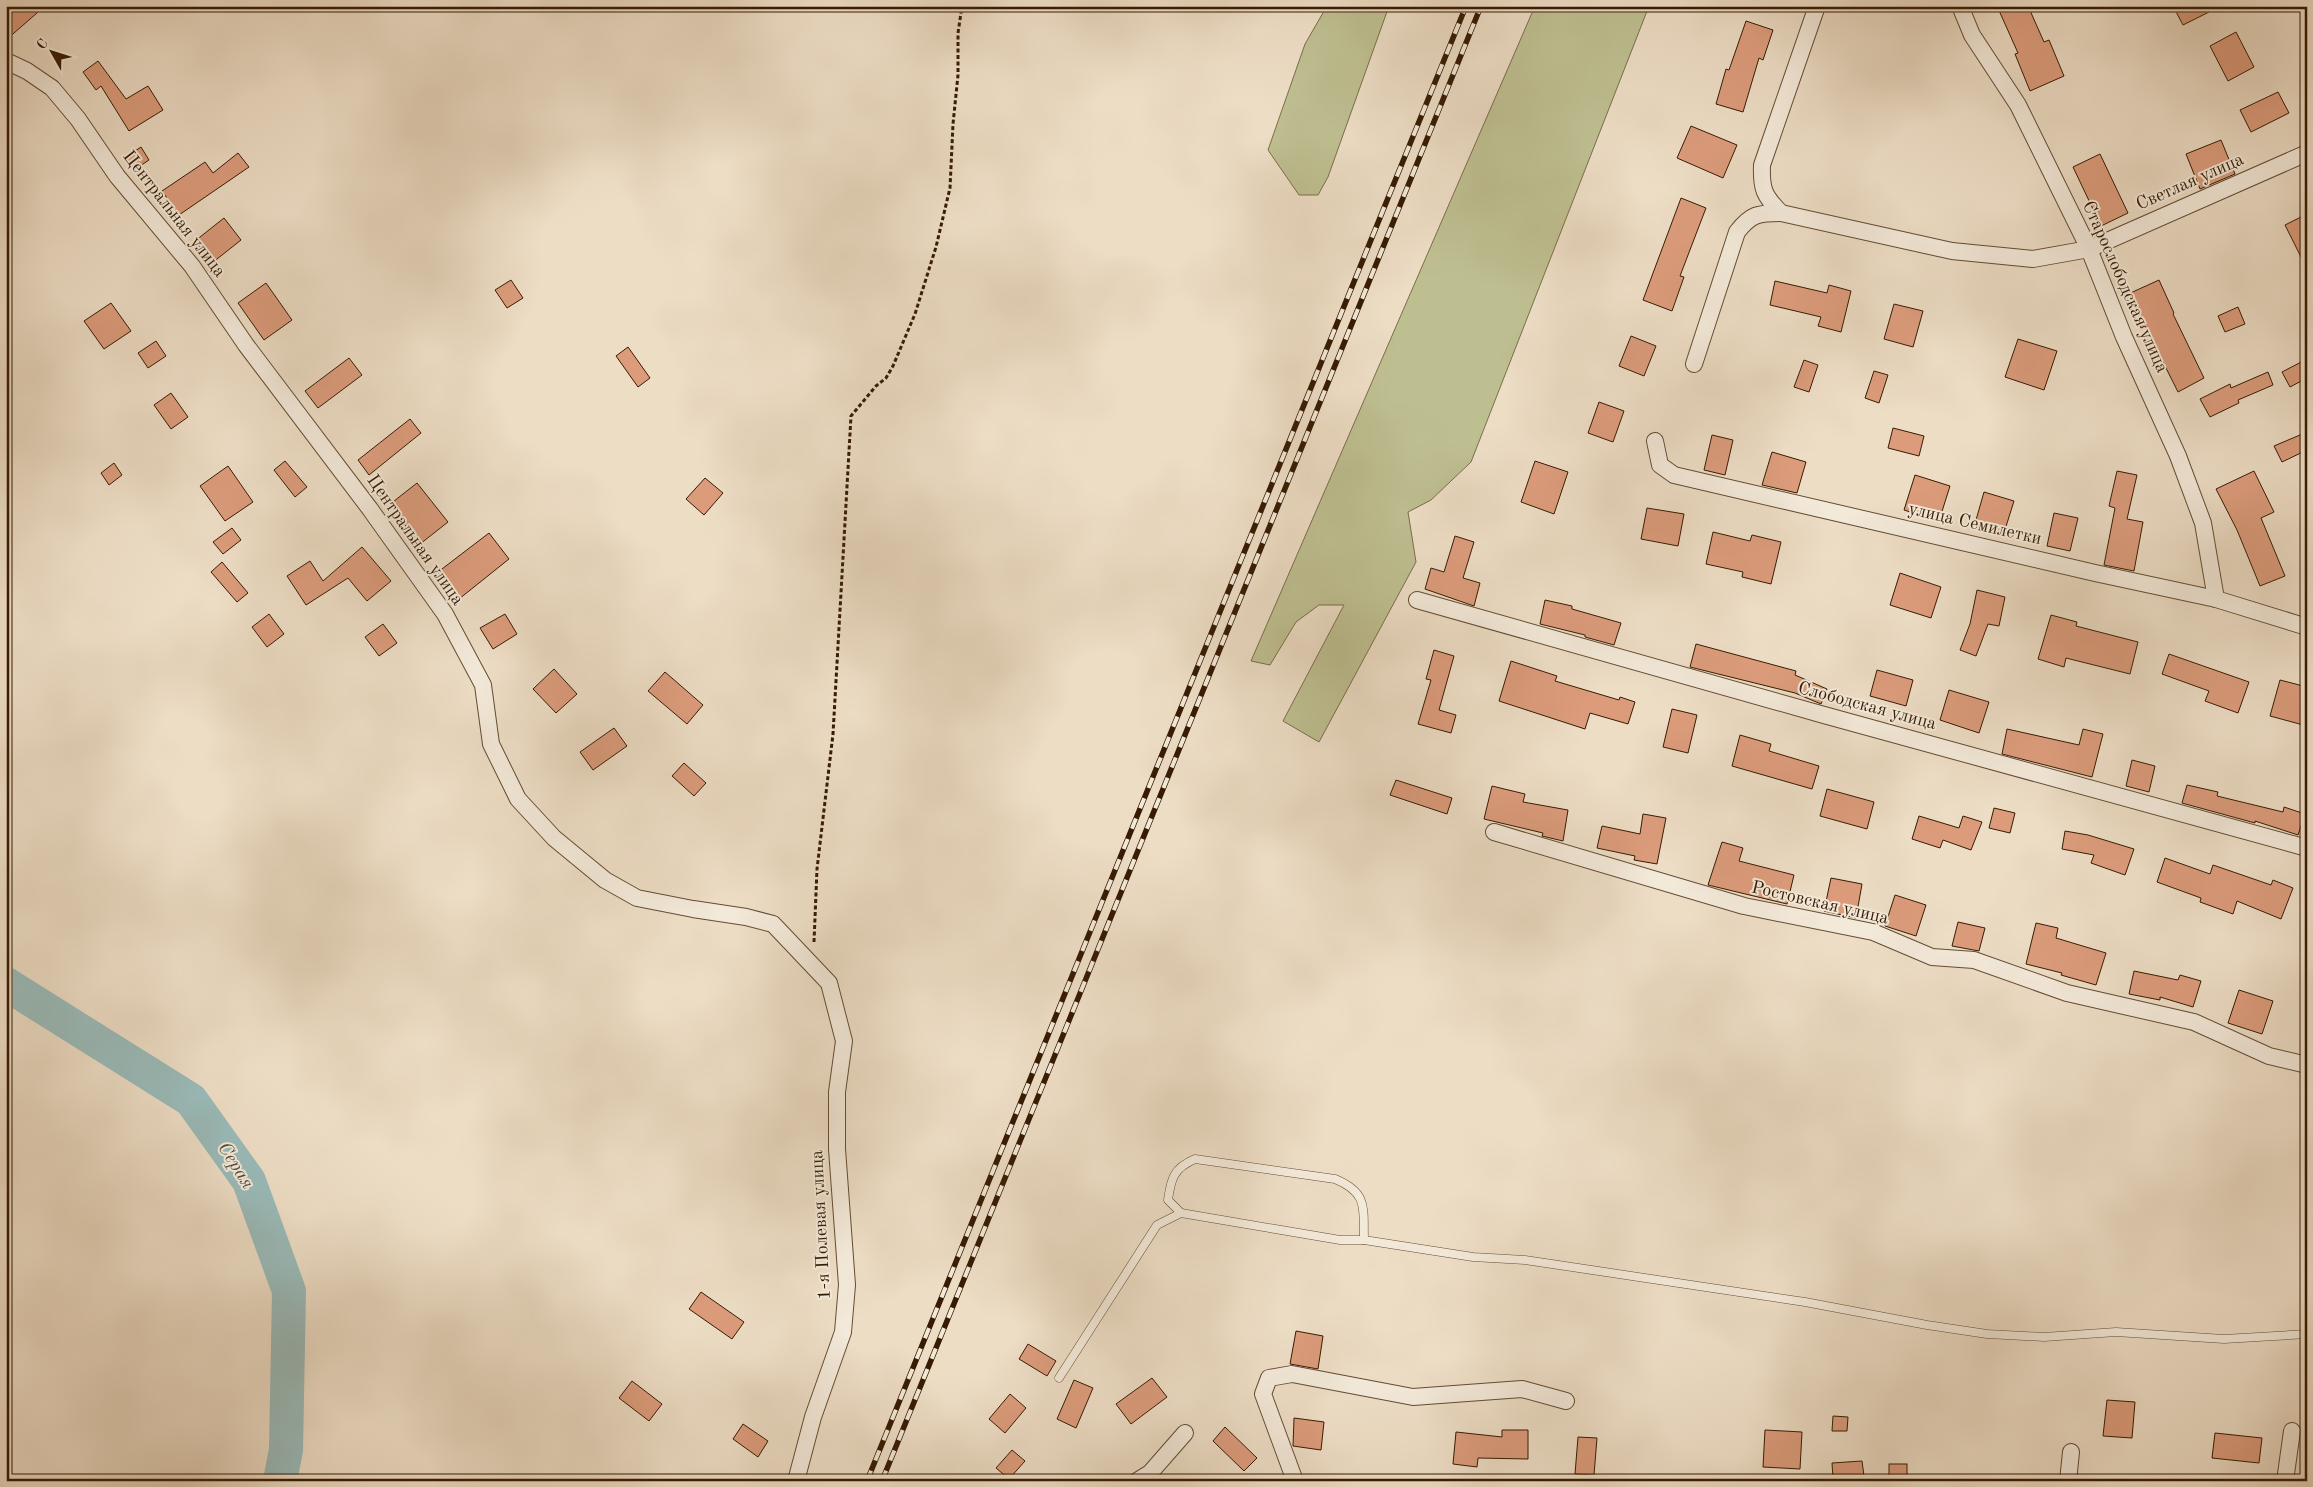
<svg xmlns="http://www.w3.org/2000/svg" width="2313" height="1487" font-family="'Old Standard TT',serif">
  <rect width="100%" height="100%" fill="#edddc5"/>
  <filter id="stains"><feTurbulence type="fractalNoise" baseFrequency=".004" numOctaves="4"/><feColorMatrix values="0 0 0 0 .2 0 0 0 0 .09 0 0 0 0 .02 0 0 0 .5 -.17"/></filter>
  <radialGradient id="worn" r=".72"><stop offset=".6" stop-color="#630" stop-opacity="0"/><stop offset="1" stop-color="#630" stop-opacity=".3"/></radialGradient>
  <g fill="#bebf91" stroke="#7a6d4a">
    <path d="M 1327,6 L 1389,6 L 1328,177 L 1318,195 L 1299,195 L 1268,150 L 1305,44 Z"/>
    <path d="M 1535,6 L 1649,6 L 1471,462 L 1431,500 L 1408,512 L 1416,562 L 1319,742 L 1283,721 L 1344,605 L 1319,605 L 1296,622 L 1270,665 L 1251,661 Z"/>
  </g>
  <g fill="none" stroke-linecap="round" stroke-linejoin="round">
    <path stroke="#9abbb9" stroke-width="34" d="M 6,984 L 191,1100 L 249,1181 L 289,1291 L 286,1450 L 280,1481"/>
  </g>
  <g fill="#dc9c7c" stroke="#361b02">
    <path d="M 6,6 L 45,6 L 6,40 Z"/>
    <path d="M 1997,6 L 2028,6 L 2044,42 L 2049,40 L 2064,76 L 2030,91 L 2015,54 L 2018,53 Z"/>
    <path d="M 2173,6 L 2221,6 L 2183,25 Z"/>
    <path d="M 1746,21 L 1773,30 L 1763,60 L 1759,58 L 1743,112 L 1716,104 L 1726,69 L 1729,70 Z"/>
    <path d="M 2236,32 L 2254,67 L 2228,81 L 2210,46 Z"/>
    <path d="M 98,61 L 126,99 L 148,86 L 163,110 L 129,131 L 101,86 L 96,90 L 83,72 Z"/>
    <path d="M 2278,92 L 2289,113 L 2251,132 L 2240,110 Z"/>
    <path d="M 1691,126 L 1737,145 L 1723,178 L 1677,158 Z"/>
    <path d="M 2221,140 L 2235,174 L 2200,189 L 2186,154 Z"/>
    <path d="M 141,147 L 149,160 L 134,170 L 126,157 Z"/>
    <path d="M 238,153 L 249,167 L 179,215 L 162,191 L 205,162 L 213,173 Z"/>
    <path d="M 2100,154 L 2128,213 L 2101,226 L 2073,167 Z"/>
    <path d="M 1681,198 L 1706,208 L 1680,276 L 1684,277 L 1672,311 L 1643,300 Z"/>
    <path d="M 2307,214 L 2307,269 L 2285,225 Z"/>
    <path d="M 224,218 L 241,240 L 212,263 L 195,241 Z"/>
    <path d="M 511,280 L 523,298 L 507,308 L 495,290 Z"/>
    <path d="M 2159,280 L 2174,313 L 2173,314 L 2204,378 L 2178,392 L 2145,326 L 2141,328 L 2126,295 Z"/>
    <path d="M 1775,281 L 1827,293 L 1829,285 L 1851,291 L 1841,332 L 1818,326 L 1821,317 L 1770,305 Z"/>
    <path d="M 266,283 L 292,320 L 264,340 L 238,303 Z"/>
    <path d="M 111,303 L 131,331 L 104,349 L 84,321 Z"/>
    <path d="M 1894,304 L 1923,311 L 1913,347 L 1884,339 Z"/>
    <path d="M 2238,307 L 2245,324 L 2225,332 L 2218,316 Z"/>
    <path d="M 1631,336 L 1656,346 L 1644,376 L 1619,366 Z"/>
    <path d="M 2018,339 L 2057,351 L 2044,390 L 2005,377 Z"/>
    <path d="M 156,341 L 166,356 L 148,368 L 138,353 Z"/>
    <path d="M 628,347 L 650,378 L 638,387 L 616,356 Z"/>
    <path d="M 349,358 L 362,375 L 318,408 L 305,391 Z"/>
    <path d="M 2307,359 L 2307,378 L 2290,387 L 2282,372 Z"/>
    <path d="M 1804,360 L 1818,365 L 1809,392 L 1794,387 Z"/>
    <path d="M 1874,371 L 1888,375 L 1879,403 L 1865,398 Z"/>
    <path d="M 2268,372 L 2273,385 L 2238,400 L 2239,403 L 2210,417 L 2200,399 L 2230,384 L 2231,388 Z"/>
    <path d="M 171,393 L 188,417 L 171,429 L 154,405 Z"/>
    <path d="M 1599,402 L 1624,411 L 1613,442 L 1588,433 Z"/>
    <path d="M 410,419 L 421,433 L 369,475 L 358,460 Z"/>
    <path d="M 1893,428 L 1924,436 L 1919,456 L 1888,448 Z"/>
    <path d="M 2307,432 L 2307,450 L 2282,462 L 2274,446 Z"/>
    <path d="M 1712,435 L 1733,440 L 1725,475 L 1704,470 Z"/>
    <path d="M 1772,452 L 1806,462 L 1797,493 L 1762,485 Z"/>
    <path d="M 285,461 L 307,487 L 295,497 L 274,470 Z"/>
    <path d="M 1535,461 L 1568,472 L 1554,514 L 1521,502 Z"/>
    <path d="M 114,463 L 122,475 L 109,485 L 101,473 Z"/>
    <path d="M 228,466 L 253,502 L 225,521 L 200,486 Z"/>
    <path d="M 2117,471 L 2137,475 L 2127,519 L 2143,522 L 2134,571 L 2104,565 L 2115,508 L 2109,506 Z"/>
    <path d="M 2254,471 L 2274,512 L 2261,518 L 2285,576 L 2260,586 L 2237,530 L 2216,489 Z"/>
    <path d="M 1915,475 L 1950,486 L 1939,521 L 1904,510 Z"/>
    <path d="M 705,478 L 723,493 L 704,515 L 686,499 Z"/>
    <path d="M 417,483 L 448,522 L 420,544 L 389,505 Z"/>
    <path d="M 1984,492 L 2014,501 L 2003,536 L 1974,527 Z"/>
    <path d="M 1647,508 L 1684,514 L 1678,546 L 1641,539 Z"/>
    <path d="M 2054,513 L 2078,518 L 2070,551 L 2047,546 Z"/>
    <path d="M 232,528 L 241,540 L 223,554 L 213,542 Z"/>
    <path d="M 1713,532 L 1750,541 L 1752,535 L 1781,542 L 1771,584 L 1742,577 L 1743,572 L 1706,564 Z"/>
    <path d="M 489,533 L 509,559 L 459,599 L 438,572 Z"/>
    <path d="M 1455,536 L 1474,542 L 1463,578 L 1480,583 L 1474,606 L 1425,589 L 1431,568 L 1444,572 Z"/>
    <path d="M 362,547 L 391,581 L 367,601 L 348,578 L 306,605 L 287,576 L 310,561 L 323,581 Z"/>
    <path d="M 222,562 L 248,593 L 237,602 L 211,572 Z"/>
    <path d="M 1900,573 L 1941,587 L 1931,618 L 1890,605 Z"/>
    <path d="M 1977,590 L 2005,597 L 1999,626 L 1988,624 L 1976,656 L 1960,650 L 1970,624 Z"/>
    <path d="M 1545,600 L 1572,606 L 1572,609 L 1621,623 L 1614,645 L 1585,637 L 1585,635 L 1540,624 Z"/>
    <path d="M 269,614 L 284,634 L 267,647 L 252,627 Z"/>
    <path d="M 505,614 L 517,634 L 493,649 L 480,628 Z"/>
    <path d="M 2051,615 L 2077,622 L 2076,626 L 2138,642 L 2130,674 L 2066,658 L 2064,667 L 2038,659 Z"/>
    <path d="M 383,624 L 397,643 L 379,656 L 365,637 Z"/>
    <path d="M 1696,644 L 1796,671 L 1795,675 L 1827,689 L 1821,704 L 1795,693 L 1690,667 Z"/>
    <path d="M 1434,650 L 1454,656 L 1439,710 L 1456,715 L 1451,733 L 1418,724 L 1431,680 L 1426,679 Z"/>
    <path d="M 2169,654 L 2249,682 L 2238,713 L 2205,701 L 2209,691 L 2162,674 Z"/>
    <path d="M 1511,661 L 1557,676 L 1555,681 L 1619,700 L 1620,697 L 1635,702 L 1628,724 L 1590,713 L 1585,729 L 1499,701 Z"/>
    <path d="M 554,669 L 577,694 L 556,713 L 533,689 Z"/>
    <path d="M 1877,670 L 1913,680 L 1906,706 L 1870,696 Z"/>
    <path d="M 665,672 L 703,705 L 687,724 L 648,691 Z"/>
    <path d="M 2280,680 L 2307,687 L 2307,726 L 2270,716 Z"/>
    <path d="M 1949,690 L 1989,702 L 1979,733 L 1940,720 Z"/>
    <path d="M 1672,709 L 1697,715 L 1688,753 L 1663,747 Z"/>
    <path d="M 614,728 L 627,746 L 593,770 L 580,752 Z"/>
    <path d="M 2007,729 L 2079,745 L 2083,729 L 2103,734 L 2092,777 L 2002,754 Z"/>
    <path d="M 1740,735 L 1771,744 L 1769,751 L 1819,766 L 1812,789 L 1732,766 Z"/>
    <path d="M 2132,760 L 2155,766 L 2149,792 L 2126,786 Z"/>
    <path d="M 684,763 L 706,783 L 694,796 L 672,776 Z"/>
    <path d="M 1396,780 L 1452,798 L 1447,814 L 1390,795 Z"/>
    <path d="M 2187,785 L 2218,792 L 2217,796 L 2283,812 L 2284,807 L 2305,814 L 2298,835 L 2255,821 L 2255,823 L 2182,803 Z"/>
    <path d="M 1492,786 L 1525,794 L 1523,802 L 1568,810 L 1563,841 L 1542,836 L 1543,833 L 1484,819 Z"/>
    <path d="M 1827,789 L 1874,802 L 1867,829 L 1820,816 Z"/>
    <path d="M 1994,808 L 2015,813 L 2010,833 L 1989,828 Z"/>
    <path d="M 1643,814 L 1666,818 L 1657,864 L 1634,860 L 1635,856 L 1597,848 L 1602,826 L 1640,834 Z"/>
    <path d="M 1919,816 L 1959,828 L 1963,816 L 1982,822 L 1971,850 L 1943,840 L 1940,848 L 1912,839 Z"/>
    <path d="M 2065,831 L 2088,835 L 2134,849 L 2125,875 L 2091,863 L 2094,855 L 2062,849 Z"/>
    <path d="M 1722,842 L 1743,848 L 1739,861 L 1794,875 L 1787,904 L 1708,885 Z"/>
    <path d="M 2165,858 L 2210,874 L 2213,865 L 2271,885 L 2273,880 L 2293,888 L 2281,919 L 2237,901 L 2233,914 L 2200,902 L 2201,898 L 2157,882 Z"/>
    <path d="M 1831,878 L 1862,884 L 1856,918 L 1824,911 Z"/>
    <path d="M 1895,895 L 1926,905 L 1916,936 L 1885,926 Z"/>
    <path d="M 1958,922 L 1985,928 L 1979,951 L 1952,946 Z"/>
    <path d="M 2036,923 L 2058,928 L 2056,938 L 2106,953 L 2096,985 L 2061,975 L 2062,973 L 2026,964 Z"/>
    <path d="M 2134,971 L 2178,980 L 2180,975 L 2201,981 L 2193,1007 L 2160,997 L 2160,1000 L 2129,994 Z"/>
    <path d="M 2239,990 L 2273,1001 L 2262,1034 L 2228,1023 Z"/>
    <path d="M 701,1292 L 744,1322 L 732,1339 L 689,1309 Z"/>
    <path d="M 1296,1331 L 1323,1336 L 1318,1369 L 1290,1364 Z"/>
    <path d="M 1028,1344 L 1056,1361 L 1047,1376 L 1019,1359 Z"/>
    <path d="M 1152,1378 L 1167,1397 L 1131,1424 L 1116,1404 Z"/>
    <path d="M 1074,1380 L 1093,1388 L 1076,1428 L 1057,1419 Z"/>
    <path d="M 632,1381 L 662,1404 L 649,1421 L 619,1398 Z"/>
    <path d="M 1010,1394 L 1026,1408 L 1005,1433 L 989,1419 Z"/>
    <path d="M 2107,1400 L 2135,1402 L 2132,1438 L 2103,1436 Z"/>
    <path d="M 1833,1416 L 1848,1417 L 1847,1431 L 1832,1431 Z"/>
    <path d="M 1294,1418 L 1324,1422 L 1321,1450 L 1293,1446 Z"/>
    <path d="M 743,1424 L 768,1441 L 758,1457 L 733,1439 Z"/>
    <path d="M 1225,1427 L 1257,1458 L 1244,1471 L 1213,1441 Z"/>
    <path d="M 1502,1430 L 1528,1430 L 1528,1459 L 1478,1458 L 1477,1467 L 1453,1464 L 1456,1432 L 1502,1437 Z"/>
    <path d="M 1765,1430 L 1802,1432 L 1800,1469 L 1763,1467 Z"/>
    <path d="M 2215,1433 L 2262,1438 L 2259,1463 L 2212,1458 Z"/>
    <path d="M 1578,1437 L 1597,1438 L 1594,1475 L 1575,1474 Z"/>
    <path d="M 1012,1450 L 1025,1461 L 1009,1479 L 996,1468 Z"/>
    <path d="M 1862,1461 L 1864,1476 L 1833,1478 L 1832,1463 Z"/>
    <rect x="1889" y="1464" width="18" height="17"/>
  </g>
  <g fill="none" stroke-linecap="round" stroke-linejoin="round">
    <defs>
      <g id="lane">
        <path d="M 1181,1213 L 1168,1200 C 1171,1178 1174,1168 1195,1159 L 1335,1179 C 1369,1193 1363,1209 1364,1240"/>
        <path d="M 1059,1378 L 1157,1225 L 1181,1213 L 1340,1240 L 1364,1240 L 1473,1257 L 1525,1260 L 1805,1302 L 1927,1325 L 1987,1334 L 2044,1337 L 2116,1332 L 2224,1339 L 2307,1334"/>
      </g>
      <g id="street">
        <path d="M 1960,6 L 1972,35 L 2018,105 L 2089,249 L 2124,337 L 2178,456 L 2203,523 L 2216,599"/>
        <path d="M 6,61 L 27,71 L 52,88 L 78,119 L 117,176 L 192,266 L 246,345 L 370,509 L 445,614 L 483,685 L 491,744 L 518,799 L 554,838 L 605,880 L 637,898 L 693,909 L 746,917 L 773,924 L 829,983 L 844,1041 L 837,1092 L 837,1149 L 847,1285 L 843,1332 L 813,1417 L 796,1481"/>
        <path d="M 1781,213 L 1952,251 L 2033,259 L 2089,249 L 2307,153"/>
        <path d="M 1694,364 L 1737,232 C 1751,214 1758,213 1781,213 C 1764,196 1761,189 1762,165 L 1817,6"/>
        <path d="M 1655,441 L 1660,465 L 1674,475 L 2095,573 L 2216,599 L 2307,627"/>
        <path d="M 1417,600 L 1824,715 L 2307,848"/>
        <path d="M 1494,832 L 1744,906 L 1873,932 L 1932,957 L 1974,960 L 2067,993 L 2194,1022 L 2269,1056 L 2307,1065"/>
        <path d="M 1137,1481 L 1150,1473 L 1185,1433"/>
        <path d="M 1295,1481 L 1263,1394 L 1269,1378 L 1292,1374 L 1413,1397 L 1522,1389 L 1566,1401"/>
        <path d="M 2068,1481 L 2071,1452"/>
        <path d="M 2285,1481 L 2292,1431"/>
      </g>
    </defs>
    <use href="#lane" stroke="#644c33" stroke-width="9"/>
    <use href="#street" stroke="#644c33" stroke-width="18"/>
    <path stroke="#361b02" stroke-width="3" stroke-dasharray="4 2.5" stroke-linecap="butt" d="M 814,942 L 817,869 L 833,734 L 851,416 L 876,386 L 886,378 L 893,366 L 915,314 L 936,247 L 950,188 L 953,124 L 958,75 L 958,33 L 962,6"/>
    <use href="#lane" stroke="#f3e9d9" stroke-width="8"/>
    <use href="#street" stroke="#f3e9d9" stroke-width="16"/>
    <defs>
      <g id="rail">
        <path d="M 867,1481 L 1466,6"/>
        <path d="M 882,1481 L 1481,6"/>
      </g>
    </defs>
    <use href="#rail" stroke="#361b02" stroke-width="5.5"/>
    <use href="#rail" stroke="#f3e9d9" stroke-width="4" stroke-dasharray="11" stroke-linecap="butt"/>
  </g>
  <g text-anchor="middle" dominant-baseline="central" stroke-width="4" stroke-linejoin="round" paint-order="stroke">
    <g font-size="18" fill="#361b02" stroke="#f3e9d9">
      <text transform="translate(2190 182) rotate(-24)">Светлая улица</text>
      <text transform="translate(174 214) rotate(52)">Центральная улица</text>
      <text transform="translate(2125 287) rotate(66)">Старослободская улица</text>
      <text transform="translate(1975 524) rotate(13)">улица Семилетки</text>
      <text transform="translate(415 540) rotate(55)">Центральная улица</text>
      <text transform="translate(1867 706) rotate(15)">Слободская улица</text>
      <text transform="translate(1820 903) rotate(13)">Ростовская улица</text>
      <text transform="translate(821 1225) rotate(-93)">1-я Полевая улица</text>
    </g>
    <g font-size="19" font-style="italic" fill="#544b39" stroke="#f3e9d9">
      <text transform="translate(235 1166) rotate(58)">Серая</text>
    </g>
  </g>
  <rect width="2313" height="1487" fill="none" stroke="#edddc5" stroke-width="25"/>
  <rect x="8" y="8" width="2298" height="1472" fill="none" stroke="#361b02" stroke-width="2.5"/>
  <rect x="12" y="12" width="2288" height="1462" fill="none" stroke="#361b02"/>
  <g transform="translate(52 52) rotate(309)" stroke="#f3e9d9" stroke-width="4" paint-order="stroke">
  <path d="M0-4L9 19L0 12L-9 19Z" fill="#361b02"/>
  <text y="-8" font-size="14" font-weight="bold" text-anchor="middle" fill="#361b02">С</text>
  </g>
  <rect width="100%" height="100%" filter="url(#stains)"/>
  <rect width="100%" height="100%" fill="url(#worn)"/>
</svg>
